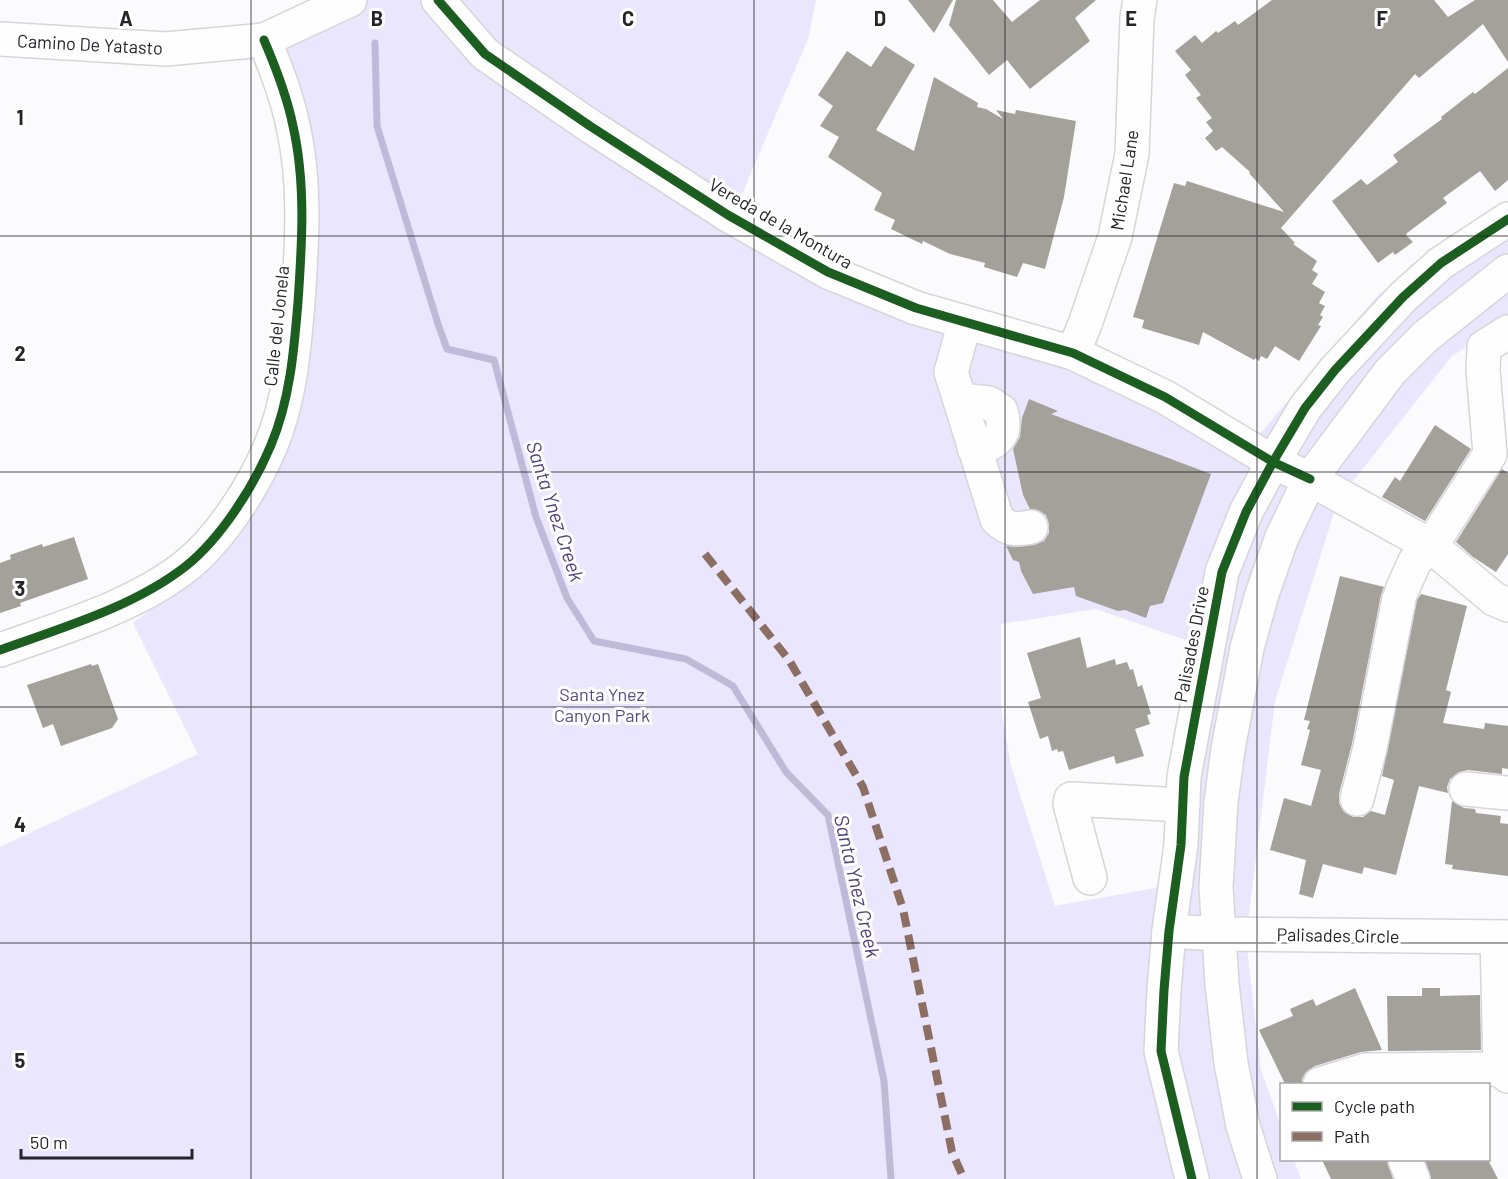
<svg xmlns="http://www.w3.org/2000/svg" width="1508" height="1179" font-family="Barlow,sans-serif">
  <rect width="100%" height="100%" fill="#fbfafc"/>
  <path fill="#eae6fd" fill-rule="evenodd" d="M 327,0 L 816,0 L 808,39 L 731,220 L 1071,361 L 1246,450 L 1379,294 L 1508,201 L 1508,321 L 1452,356 L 1338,500 L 1275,701 L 1246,939 L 1261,1070 L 1281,1126 L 1282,1160 L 1294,1160 L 1301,1179 L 0,1179 L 0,847 L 198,754 L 133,623 L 154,607 L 145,592 L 213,532 L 277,400 L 295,191 L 257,37 ZM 1096,609 L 1203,646 L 1167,886 L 1055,906 L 1011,766 L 1001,708 L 1001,624 Z"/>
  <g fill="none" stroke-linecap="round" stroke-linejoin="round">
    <path stroke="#c0bad9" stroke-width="7" d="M 375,43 L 377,126 L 438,324 L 447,349 L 494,360 L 536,517 L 567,598 L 594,641 L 686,659 L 733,686 L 786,772 L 828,815 L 884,1081 L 891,1179"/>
  </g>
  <g fill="#a3a19a">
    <path d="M 908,0 L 953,0 L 934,33 Z"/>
    <path d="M 956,0 L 993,0 L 1012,22 L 1040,0 L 1096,0 L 1075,18 L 1090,41 L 1030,89 L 1007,60 L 989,75 L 949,25 Z"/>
    <path d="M 1272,0 L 1434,0 L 1448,17 L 1475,0 L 1508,0 L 1508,62 L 1483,24 L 1419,78 L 1415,74 L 1281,228 L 1295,243 L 1293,244 L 1317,261 L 1312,270 L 1318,274 L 1312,284 L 1325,292 L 1319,303 L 1325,306 L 1320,315 L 1323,317 L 1318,325 L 1321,326 L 1299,361 L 1275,346 L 1267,359 L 1261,356 L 1259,361 L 1255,358 L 1254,360 L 1203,332 L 1199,345 L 1142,328 L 1144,320 L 1133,317 L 1174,183 L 1185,186 L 1187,181 L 1284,212 L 1249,173 L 1250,172 L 1222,147 L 1216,151 L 1205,138 L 1213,131 L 1206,122 L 1212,118 L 1196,98 L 1201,95 L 1185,75 L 1191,70 L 1175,51 L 1195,35 L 1202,43 L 1216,31 L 1218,33 L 1235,21 L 1238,25 Z"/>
    <path d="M 885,46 L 915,65 L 876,130 L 914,151 L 934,77 L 978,103 L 977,107 L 986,109 L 1003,119 L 996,110 L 1015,114 L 1016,110 L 1076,121 L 1064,197 L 1045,269 L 1023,263 L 1017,277 L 984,267 L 985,263 L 950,254 L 923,241 L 922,244 L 891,229 L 895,220 L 874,210 L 882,193 L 828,157 L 839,137 L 820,126 L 833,106 L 818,95 L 847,51 L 871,67 Z"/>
    <path d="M 1508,68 L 1508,180 L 1495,191 L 1480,171 L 1443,198 L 1447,203 L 1407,233 L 1406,235 L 1413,242 L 1395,255 L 1393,252 L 1378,263 L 1332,201 L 1361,179 L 1367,185 L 1398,162 L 1393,155 L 1442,119 L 1441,117 L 1473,92 L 1475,94 Z"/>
    <path d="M 1029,399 L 1058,411 L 1051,414 L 1211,474 L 1163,603 L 1150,606 L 1146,618 L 1125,610 L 1118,611 L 1076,596 L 1074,587 L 1033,594 L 1021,571 L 1019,562 L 1013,560 L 1006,546 L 1017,547 L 1034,545 L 1044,541 L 1049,533 L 1049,524 L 1046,515 L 1038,510 L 1030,509 L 1023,495 L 1013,449 L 1020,437 L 1022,418 Z"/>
    <path d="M 1435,425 L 1471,449 L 1425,521 L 1382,497 L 1395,477 L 1400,481 Z"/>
    <path d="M 1502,469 L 1508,473 L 1508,554 L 1496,572 L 1473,557 L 1456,542 Z"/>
    <path d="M 74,537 L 88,579 L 20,603 L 21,606 L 0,613 L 0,563 L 11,559 L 10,555 L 42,544 L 43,547 Z"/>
    <path d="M 1340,576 L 1384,587 L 1381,595 L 1352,744 L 1339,794 L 1339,803 L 1344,812 L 1353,817 L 1363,817 L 1371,811 L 1385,815 L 1394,780 L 1382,776 L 1417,600 L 1421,594 L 1467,606 L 1446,690 L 1451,692 L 1443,723 L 1484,729 L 1485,723 L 1508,726 L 1508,769 L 1502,768 L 1502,774 L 1468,770 L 1459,772 L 1450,779 L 1447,787 L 1448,793 L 1419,786 L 1396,875 L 1364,867 L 1362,874 L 1323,864 L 1313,898 L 1299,894 L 1306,860 L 1270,850 L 1284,798 L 1311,806 L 1321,770 L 1301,765 L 1310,730 L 1307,729 L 1310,721 L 1304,720 Z"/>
    <path d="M 1080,637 L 1087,668 L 1115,659 L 1116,665 L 1127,662 L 1130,670 L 1133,669 L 1138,687 L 1142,685 L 1151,714 L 1147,715 L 1150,724 L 1135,729 L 1144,756 L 1116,764 L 1114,756 L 1069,770 L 1063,751 L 1058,752 L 1057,749 L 1052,751 L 1048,736 L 1040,739 L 1028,702 L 1041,698 L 1027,653 Z"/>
    <path d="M 91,664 L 92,666 L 98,664 L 118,719 L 112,728 L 61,746 L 53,724 L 43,728 L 27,685 Z"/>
    <path d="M 1452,801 L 1464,808 L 1475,809 L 1476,813 L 1501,816 L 1500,823 L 1508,824 L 1508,876 L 1452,869 L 1453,865 L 1445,864 Z"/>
    <path d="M 1355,988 L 1382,1050 L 1361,1052 L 1315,1066 L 1306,1072 L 1302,1079 L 1302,1084 L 1285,1084 L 1259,1030 L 1293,1016 L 1290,1009 L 1313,999 L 1316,1006 Z"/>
    <path d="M 1422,988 L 1440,988 L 1440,996 L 1480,995 L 1481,1050 L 1388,1051 L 1387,996 L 1422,996 Z"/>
    <path d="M 1322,1160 L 1387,1160 L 1393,1179 L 1331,1179 Z"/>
    <path d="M 1425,1160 L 1488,1160 L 1498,1179 L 1431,1179 Z"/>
  </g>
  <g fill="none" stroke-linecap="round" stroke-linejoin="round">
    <defs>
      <g id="minor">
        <path d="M 438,0 L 485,54 L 590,126 L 728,215 L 828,272 L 916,308 L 1073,353 L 1165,397 L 1273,462 L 1310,479 L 1431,546 L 1490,454 L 1483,370 L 1484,347 L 1508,332"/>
        <path d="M 0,39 L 166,49 L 264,40 L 350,0"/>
        <path d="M 965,322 L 951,372 L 997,519 C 1008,530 1016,530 1031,527"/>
        <path d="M 1073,353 L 1085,324 L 1115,237 L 1132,154 L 1137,18 L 1140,0"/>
        <path d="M 960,400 L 989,403 L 1001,411 C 1008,434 997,445 974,448"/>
        <path d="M 1402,590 L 1415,561 L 1431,546 L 1494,599 L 1508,605"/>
        <path d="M 0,650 C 61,628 134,607 186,566 C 221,538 254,486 271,445 C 290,400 294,350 298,302 C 302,244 306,183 293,126 C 287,96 276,68 264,40"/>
        <path d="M 1466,789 L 1508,793"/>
        <path d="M 1357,799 L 1370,748 L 1399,599"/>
        <path d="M 1090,878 L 1070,804 L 1071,799 L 1183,805"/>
        <path d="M 1169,931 L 1219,934 L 1508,937"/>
        <path d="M 1497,937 L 1500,1069"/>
        <path d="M 1320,1084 L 1366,1070 L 1500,1069 L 1508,1076"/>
        <path d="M 1405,1160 L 1413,1179"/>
        <path d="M 1192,1179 L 1161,1051 L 1164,990 L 1169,931 L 1181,845 L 1184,777 L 1222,572 L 1246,512 L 1273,462 L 1305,408 L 1335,370 L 1403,297 L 1441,263 L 1508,219"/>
        <path d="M 1260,1179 L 1243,1126 L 1231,1063 L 1222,984 L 1216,887 L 1221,802 L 1228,749 L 1247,648 L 1262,594 L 1282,537 L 1310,479 L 1390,372 L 1426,336 L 1508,271"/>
      </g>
    </defs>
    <use href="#minor" stroke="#d6d5d8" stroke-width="36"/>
    <use href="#minor" stroke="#fefeff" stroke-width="33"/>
    <path stroke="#8d6e63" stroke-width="8" stroke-dasharray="15 8" stroke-linecap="butt" d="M 705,554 L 789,660 L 863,787 L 903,909 L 952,1152 L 964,1179"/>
    <defs>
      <g id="cycleway">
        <path d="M 438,0 L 485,54 L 590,126 L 728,215 L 828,272 L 916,308 L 1073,353 L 1165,397 L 1273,462 L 1310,479"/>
        <path d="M 0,650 C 61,628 134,607 186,566 C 221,538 254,486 271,445 C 290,400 294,350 298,302 C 302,244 306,183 293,126 C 287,96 276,68 264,40"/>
        <path d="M 1192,1179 L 1161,1051 L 1164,990 L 1169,931 L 1181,845 L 1184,777 L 1222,572 L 1246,512 L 1273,462 L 1305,408 L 1335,370 L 1403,297 L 1441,263 L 1508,219"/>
      </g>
    </defs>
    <use href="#cycleway" stroke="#fff" stroke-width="13"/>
    <use href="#cycleway" stroke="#1b5e20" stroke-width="9"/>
  </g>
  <path fill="none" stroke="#25242a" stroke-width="1.5" stroke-opacity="0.55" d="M 251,0 L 251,1179M 503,0 L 503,1179M 754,0 L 754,1179M 1005,0 L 1005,1179M 1257,0 L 1257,1179M 0,236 L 1508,236M 0,472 L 1508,472M 0,707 L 1508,707M 0,943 L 1508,943"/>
  <g text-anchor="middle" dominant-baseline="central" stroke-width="6" stroke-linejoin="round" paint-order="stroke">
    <g font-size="18" fill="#25242a" stroke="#fff">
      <text transform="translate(90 44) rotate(3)">Camino De Yatasto</text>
      <text transform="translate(1124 180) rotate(-81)">Michael Lane</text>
      <text transform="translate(781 223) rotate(30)">Vereda de la Montura</text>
      <text transform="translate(276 326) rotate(-84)">Calle del Jonela</text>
      <text transform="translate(1191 644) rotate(-79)">Palisades Drive</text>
      <text transform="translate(1338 935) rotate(1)">Palisades Circle</text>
    </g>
    <g font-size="18" fill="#584c85" stroke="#fff">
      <text x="602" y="694">Santa Ynez<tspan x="602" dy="21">Canyon Park</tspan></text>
    </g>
    <g font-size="20" font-style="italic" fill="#50437b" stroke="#fff">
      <text transform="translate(556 511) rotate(72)">Santa Ynez Creek</text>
      <text transform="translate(858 886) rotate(77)">Santa Ynez Creek</text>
    </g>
  </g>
  <g font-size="20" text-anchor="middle" font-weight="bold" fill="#25242a" stroke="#fff" stroke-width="6" stroke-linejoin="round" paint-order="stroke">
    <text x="126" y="26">A</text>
    <text x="377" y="26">B</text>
    <text x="628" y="26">C</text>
    <text x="880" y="26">D</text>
    <text x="1131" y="26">E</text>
    <text x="1382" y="26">F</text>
    <text x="20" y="125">1</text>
    <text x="20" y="361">2</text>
    <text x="20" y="596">3</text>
    <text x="20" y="832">4</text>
    <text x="20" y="1068">5</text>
  </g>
  <rect x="1280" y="1083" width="210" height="78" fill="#ffffff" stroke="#a8a7aa" stroke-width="1.5"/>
  <rect x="1292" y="1102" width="30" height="9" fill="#1b5e20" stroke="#a8a7aa" stroke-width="1.5"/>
  <text x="1334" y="1113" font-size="18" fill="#25242a">Cycle path</text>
  <rect x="1292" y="1132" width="30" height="9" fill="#8d6e63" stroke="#a8a7aa" stroke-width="1.5"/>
  <text x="1334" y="1143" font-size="18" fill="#25242a">Path</text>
  <path d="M21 1149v9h171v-9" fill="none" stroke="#25242a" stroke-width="3"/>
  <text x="30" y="1149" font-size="18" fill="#25242a" stroke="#ffffff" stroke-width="4.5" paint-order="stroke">50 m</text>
</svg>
